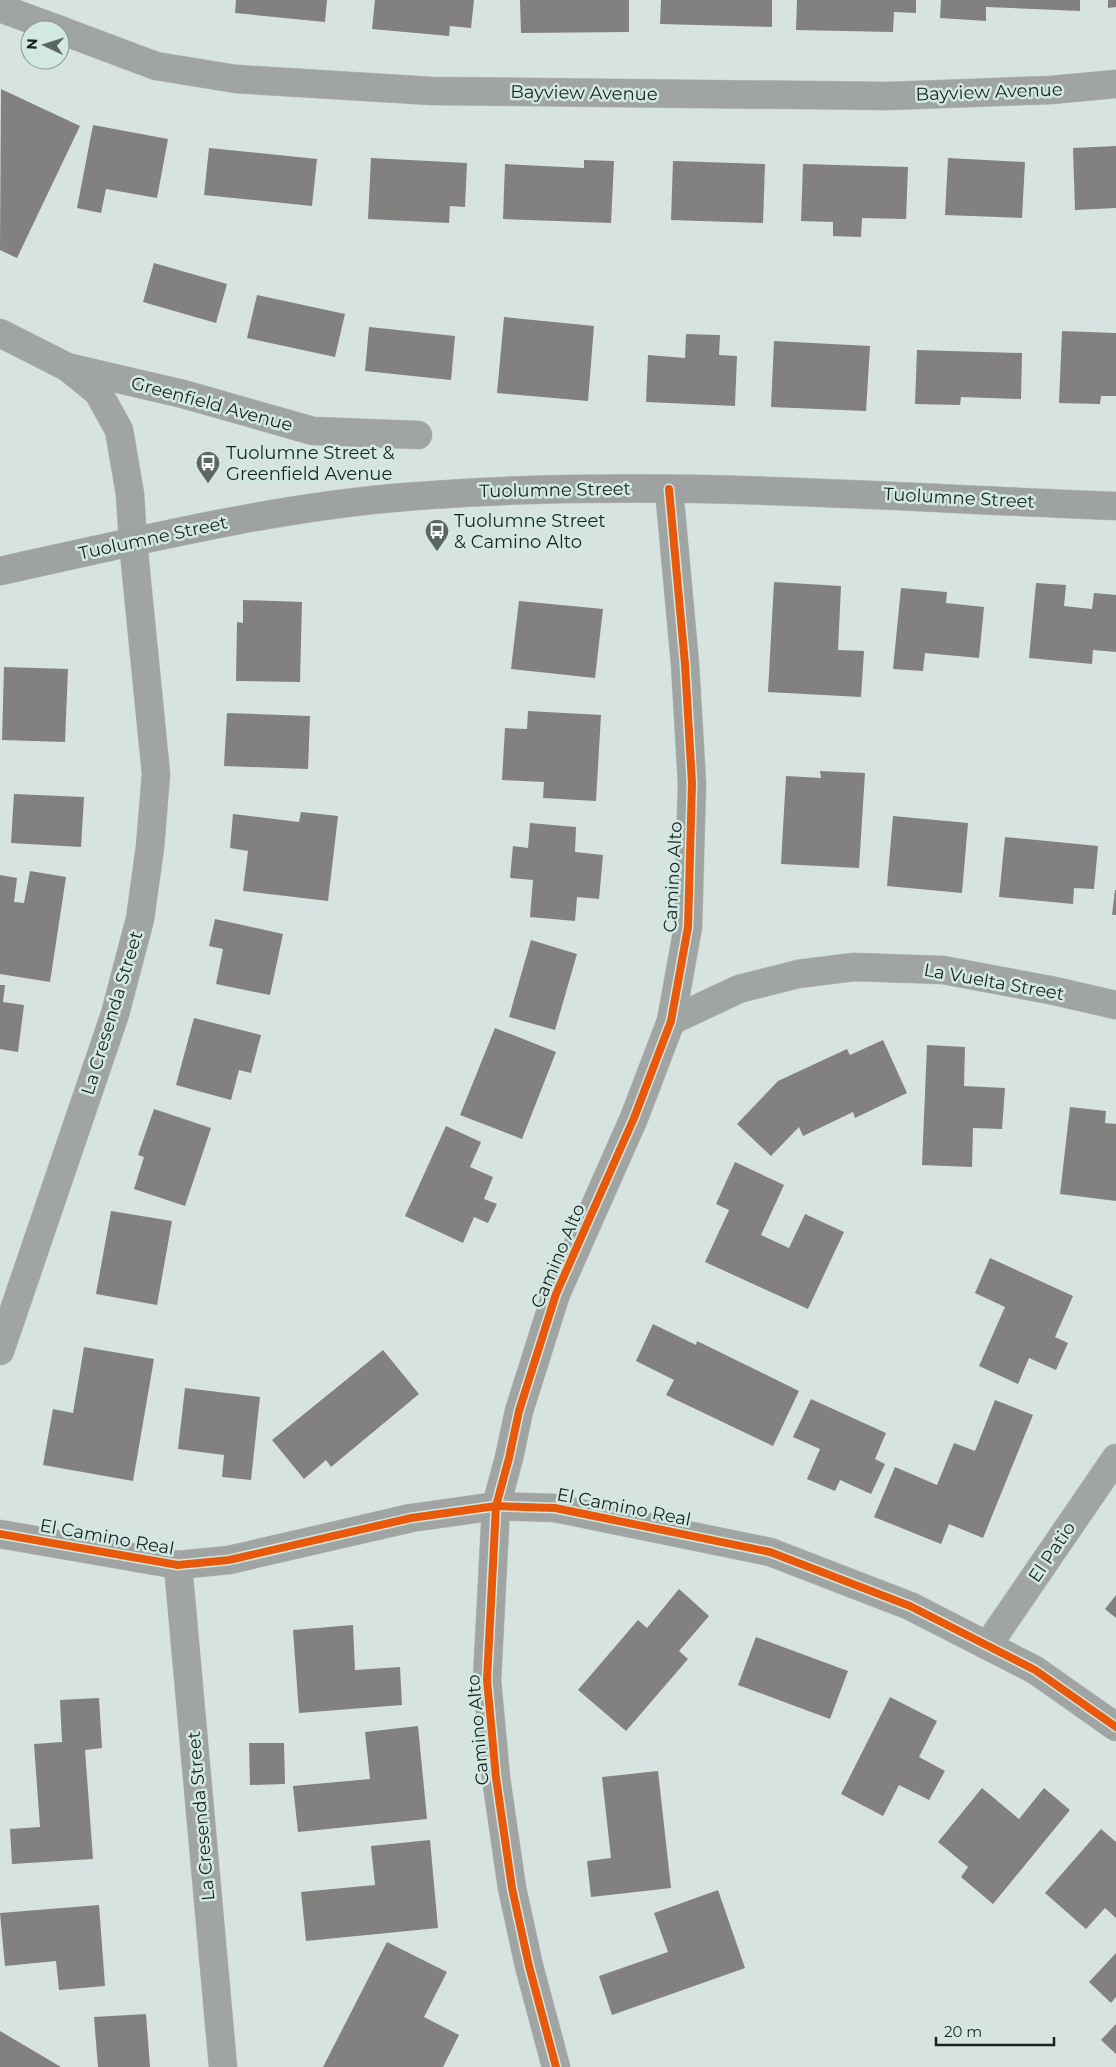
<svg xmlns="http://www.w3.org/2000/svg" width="1116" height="2067" font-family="Montserrat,sans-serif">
  <rect width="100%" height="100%" fill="#d7e3e0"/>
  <g fill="#82817f">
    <path d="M 236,0 L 327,0 L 325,22 L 235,13 Z"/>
    <path d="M 375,0 L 474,0 L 471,28 L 450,26 L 449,36 L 372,29 Z"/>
    <path d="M 520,0 L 629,0 L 629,32 L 521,33 Z"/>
    <path d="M 661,0 L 772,0 L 772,27 L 660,24 Z"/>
    <path d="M 797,0 L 916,0 L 916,13 L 894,12 L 893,32 L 796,30 Z"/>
    <path d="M 941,0 L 1080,0 L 1080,11 L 986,7 L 986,21 L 940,18 Z"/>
    <path d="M 1108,0 L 1116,0 L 1116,7 L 1108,8 Z"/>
    <path d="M 1,89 L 80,126 L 17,258 L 0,250 Z"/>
    <path d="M 93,125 L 168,139 L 157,198 L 106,189 L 101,213 L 77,208 Z"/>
    <path d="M 1116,146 L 1116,208 L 1075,210 L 1073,148 Z"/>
    <path d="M 209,148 L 317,159 L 312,206 L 204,195 Z"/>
    <path d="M 371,158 L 467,163 L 465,207 L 450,206 L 449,223 L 368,219 Z"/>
    <path d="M 948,158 L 1025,162 L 1022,218 L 945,215 Z"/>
    <path d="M 584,160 L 614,161 L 611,223 L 503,219 L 505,164 L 584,168 Z"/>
    <path d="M 673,161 L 765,164 L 763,223 L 671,220 Z"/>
    <path d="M 803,164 L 908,167 L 906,219 L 862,218 L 861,237 L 833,236 L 833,222 L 801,221 Z"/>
    <path d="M 154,263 L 227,284 L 216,323 L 143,302 Z"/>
    <path d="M 257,295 L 345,314 L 335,357 L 247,338 Z"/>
    <path d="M 504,317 L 594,326 L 588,401 L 497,393 Z"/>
    <path d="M 369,327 L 455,336 L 451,380 L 365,371 Z"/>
    <path d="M 1062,331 L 1116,333 L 1116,396 L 1101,396 L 1100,404 L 1059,403 Z"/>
    <path d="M 686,334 L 720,335 L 719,355 L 737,356 L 735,406 L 646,402 L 648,355 L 685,358 Z"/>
    <path d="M 774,341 L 870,346 L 866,411 L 771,407 Z"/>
    <path d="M 917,350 L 1022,353 L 1021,399 L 961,397 L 960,405 L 915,404 Z"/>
    <path d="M 774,582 L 841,586 L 838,650 L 864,651 L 861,697 L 768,692 Z"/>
    <path d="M 1036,583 L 1066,585 L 1064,606 L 1092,609 L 1094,593 L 1116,595 L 1116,652 L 1093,650 L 1092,664 L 1029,658 Z"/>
    <path d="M 901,588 L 947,592 L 946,603 L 984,607 L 979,658 L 925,653 L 923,671 L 893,669 Z"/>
    <path d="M 243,600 L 302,602 L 300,682 L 236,681 L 237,622 L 243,623 Z"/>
    <path d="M 519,601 L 603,609 L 595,678 L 511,669 Z"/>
    <path d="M 4,667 L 68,669 L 65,742 L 2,740 Z"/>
    <path d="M 528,711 L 601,715 L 596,801 L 543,798 L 544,782 L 502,780 L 505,728 L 527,729 Z"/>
    <path d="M 227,713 L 310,716 L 308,769 L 224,766 Z"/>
    <path d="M 820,771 L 865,773 L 859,868 L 781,864 L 786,776 L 821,778 Z"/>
    <path d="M 14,794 L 84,797 L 81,847 L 11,843 Z"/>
    <path d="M 301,812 L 338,816 L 328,901 L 243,891 L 248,851 L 230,848 L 233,814 L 299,822 Z"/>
    <path d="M 893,816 L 968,823 L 962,893 L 887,886 Z"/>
    <path d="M 530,823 L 576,827 L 575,852 L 603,855 L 599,899 L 577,897 L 575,921 L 530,917 L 533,880 L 510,878 L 513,846 L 528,848 Z"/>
    <path d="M 1005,837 L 1098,846 L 1094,889 L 1074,888 L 1073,904 L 999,897 Z"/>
    <path d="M 30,871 L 66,877 L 50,982 L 0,974 L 0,875 L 17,878 L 14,902 L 24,903 Z"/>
    <path d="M 1115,890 L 1116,890 L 1116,915 L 1112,915 Z"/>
    <path d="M 215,919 L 283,934 L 270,995 L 216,984 L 223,949 L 209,946 Z"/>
    <path d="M 531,940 L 577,954 L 555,1030 L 509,1017 Z"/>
    <path d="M 0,985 L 5,985 L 3,1002 L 24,1005 L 18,1052 L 0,1049 Z"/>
    <path d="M 194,1018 L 261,1035 L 251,1073 L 239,1070 L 231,1100 L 176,1085 Z"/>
    <path d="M 495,1028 L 556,1052 L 522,1139 L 460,1115 Z"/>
    <path d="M 883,1040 L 907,1093 L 855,1118 L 853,1112 L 803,1136 L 799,1127 L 771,1156 L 737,1124 L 778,1081 L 847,1049 L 850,1055 Z"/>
    <path d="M 927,1045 L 965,1047 L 964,1086 L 1005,1088 L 1002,1129 L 973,1128 L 972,1167 L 922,1165 Z"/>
    <path d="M 1070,1107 L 1106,1111 L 1105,1123 L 1116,1124 L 1116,1201 L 1060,1194 Z"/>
    <path d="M 154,1109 L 211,1128 L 185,1206 L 134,1189 L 144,1157 L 138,1155 Z"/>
    <path d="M 446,1126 L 481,1142 L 470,1167 L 493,1177 L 484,1199 L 497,1204 L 488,1223 L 474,1217 L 463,1243 L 405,1216 Z"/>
    <path d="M 735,1162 L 784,1185 L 761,1235 L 789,1248 L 805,1214 L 844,1232 L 808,1309 L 705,1262 L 729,1210 L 716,1204 Z"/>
    <path d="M 111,1211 L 172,1221 L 157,1305 L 96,1294 Z"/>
    <path d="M 990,1258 L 1073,1296 L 1055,1337 L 1068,1343 L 1056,1370 L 1029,1358 L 1018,1384 L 979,1366 L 1005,1307 L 975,1293 Z"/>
    <path d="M 653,1324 L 696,1345 L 697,1341 L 799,1391 L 773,1446 L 666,1395 L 674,1380 L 636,1361 Z"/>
    <path d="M 84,1347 L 154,1359 L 133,1481 L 43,1465 L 53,1409 L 73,1413 Z"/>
    <path d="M 383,1350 L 419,1394 L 331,1467 L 326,1460 L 304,1479 L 272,1440 Z"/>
    <path d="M 185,1388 L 260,1397 L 251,1480 L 222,1477 L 224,1455 L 178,1449 Z"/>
    <path d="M 811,1399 L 886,1433 L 875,1459 L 885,1464 L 871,1494 L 840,1480 L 835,1491 L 807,1479 L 820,1449 L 793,1437 Z"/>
    <path d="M 995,1400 L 1033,1415 L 983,1538 L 949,1524 L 941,1544 L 874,1517 L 895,1467 L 937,1485 L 954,1443 L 975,1451 Z"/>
    <path d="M 679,1589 L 709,1616 L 679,1651 L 688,1659 L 626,1731 L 578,1690 L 638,1620 L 647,1628 Z"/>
    <path d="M 1116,1595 L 1116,1618 L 1105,1609 Z"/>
    <path d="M 353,1625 L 355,1670 L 400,1667 L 402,1705 L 299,1713 L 293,1630 Z"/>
    <path d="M 756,1637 L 848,1671 L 830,1719 L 738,1685 Z"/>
    <path d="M 890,1697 L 937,1721 L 919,1757 L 945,1771 L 929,1800 L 899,1785 L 883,1816 L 841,1794 Z"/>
    <path d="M 99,1698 L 102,1748 L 85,1750 L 93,1859 L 12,1864 L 10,1829 L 40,1827 L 34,1744 L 62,1742 L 60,1700 Z"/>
    <path d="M 418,1726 L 427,1819 L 298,1832 L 293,1786 L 370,1779 L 365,1732 Z"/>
    <path d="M 249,1743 L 284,1743 L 285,1784 L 250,1785 Z"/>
    <path d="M 658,1771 L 671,1888 L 591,1897 L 587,1861 L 611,1858 L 602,1777 Z"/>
    <path d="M 982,1788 L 1019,1819 L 1044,1788 L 1070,1810 L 993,1904 L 961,1877 L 968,1867 L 938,1842 Z"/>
    <path d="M 1101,1829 L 1116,1842 L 1116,1918 L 1105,1908 L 1086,1929 L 1045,1893 Z"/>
    <path d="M 430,1840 L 438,1928 L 306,1941 L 301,1892 L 375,1885 L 371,1846 Z"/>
    <path d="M 718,1890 L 745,1968 L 612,2015 L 599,1976 L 668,1952 L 654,1913 Z"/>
    <path d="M 99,1905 L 105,1986 L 59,1990 L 56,1961 L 5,1966 L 0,1913 Z"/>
    <path d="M 387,1942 L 447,1972 L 424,2017 L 459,2035 L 443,2067 L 323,2067 Z"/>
    <path d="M 1116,1953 L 1116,1997 L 1111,2003 L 1089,1982 Z"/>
    <path d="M 146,2014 L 150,2067 L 98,2067 L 94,2017 Z"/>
    <path d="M 1116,2024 L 1116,2054 L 1101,2040 Z"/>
    <path d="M 0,2031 L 61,2067 L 0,2067 Z"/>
  </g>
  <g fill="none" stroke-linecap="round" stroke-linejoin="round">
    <defs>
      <g id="minor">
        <path d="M 0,8 L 60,30"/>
        <path d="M 60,30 L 156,66 L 236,79 L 432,91 L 888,96 L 1051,90 L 1116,84"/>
        <path d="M 0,333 L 67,367 L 183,394 L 313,431 L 418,435"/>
        <path d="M 671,1021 L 739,989 L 798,974 L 854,967 L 943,970 L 1050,990 L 1116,1005"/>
        <path d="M 0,1351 L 115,1014 L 140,919 L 150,847 L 156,774 L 133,542 L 130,494 L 119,430 L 98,392 L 67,367"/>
        <path d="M 0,1534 L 178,1565 L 229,1560 L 411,1518 L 496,1506 L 555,1508 L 770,1552 L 910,1606 L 1035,1670 L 1116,1727"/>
        <path d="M 178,1565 L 223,2067"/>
        <path d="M 988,1645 L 1116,1458"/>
      </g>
      <path id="tertiary" d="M 556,2067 L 529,1966 L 512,1888 L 496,1778 L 487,1680 L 496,1506 L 509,1458 L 519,1411 L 556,1294 L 634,1118 L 671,1021 L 688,927 L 692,783 L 685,664 L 669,489"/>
      <path id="secondary" d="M 0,571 C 134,542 268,508 405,497 C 642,477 879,497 1116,506"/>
    </defs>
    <use href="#minor" stroke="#b6bfbd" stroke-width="29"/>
    <use href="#tertiary" stroke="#b6bfbd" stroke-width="29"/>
    <use href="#secondary" stroke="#b6bfbd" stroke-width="29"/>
    <use href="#minor" stroke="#a0a4a3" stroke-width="28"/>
    <use href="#tertiary" stroke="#a0a4a3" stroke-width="28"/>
    <use href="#secondary" stroke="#9ea3a2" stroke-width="28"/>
    <defs>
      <g id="cycleway">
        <path d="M 0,1534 L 178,1565 L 229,1560 L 411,1518 L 496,1506 L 555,1508 L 770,1552 L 910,1606 L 1035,1670 L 1116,1727"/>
        <path d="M 556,2067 L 529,1966 L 512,1888 L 496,1778 L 487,1680 L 496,1506 L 509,1458 L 519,1411 L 556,1294 L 634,1118 L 671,1021 L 688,927 L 692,783 L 685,664 L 669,489"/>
      </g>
    </defs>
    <use href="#cycleway" stroke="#d2e8e2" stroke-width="11"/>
    <use href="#cycleway" stroke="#e8590c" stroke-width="8"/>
  </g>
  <defs>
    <symbol id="bus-pin" viewBox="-11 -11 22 30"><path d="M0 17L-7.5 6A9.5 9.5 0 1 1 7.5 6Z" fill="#5c6663" stroke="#d2e8e2"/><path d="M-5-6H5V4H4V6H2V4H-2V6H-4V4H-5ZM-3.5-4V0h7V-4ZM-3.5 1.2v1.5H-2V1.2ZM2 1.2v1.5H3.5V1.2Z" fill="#fff"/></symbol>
  </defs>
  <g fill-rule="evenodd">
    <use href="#bus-pin" x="194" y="449" width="28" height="38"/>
    <use href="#bus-pin" x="423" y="517" width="28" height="38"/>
  </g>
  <g text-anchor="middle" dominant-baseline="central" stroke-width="5" stroke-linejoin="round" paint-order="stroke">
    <g font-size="18" fill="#1a2220" stroke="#d2e8e2">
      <text transform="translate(989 92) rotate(-2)">Bayview Avenue</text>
      <text transform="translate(584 93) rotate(1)">Bayview Avenue</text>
      <text transform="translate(212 404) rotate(15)">Greenfield Avenue</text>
      <text transform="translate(555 490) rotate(-1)">Tuolumne Street</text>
      <text transform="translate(959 498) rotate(3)">Tuolumne Street</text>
      <text transform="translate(153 538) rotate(-12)">Tuolumne Street</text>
      <text transform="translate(673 877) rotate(-87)">Camino Alto</text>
      <text transform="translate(994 982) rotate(10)">La Vuelta Street</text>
      <text transform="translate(112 1013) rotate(-73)">La Cresenda Street</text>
      <text transform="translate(558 1256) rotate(-67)">Camino Alto</text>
      <text transform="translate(624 1507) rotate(11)">El Camino Real</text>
      <text transform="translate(107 1537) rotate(10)">El Camino Real</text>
      <text transform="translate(1052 1552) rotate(-56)">El Patio</text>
      <text transform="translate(478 1730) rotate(-95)">Camino Alto</text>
      <text transform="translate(201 1816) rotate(-95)">La Cresenda Street</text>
    </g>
    <g font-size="18" fill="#1a2220" stroke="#d2e8e2" text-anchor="start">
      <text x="226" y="453">Tuolumne Street &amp;<tspan x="226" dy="21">Greenfield Avenue</tspan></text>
      <text x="454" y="521">Tuolumne Street<tspan x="454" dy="21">&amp; Camino Alto</tspan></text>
    </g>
  </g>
  <g transform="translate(45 45) rotate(274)"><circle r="24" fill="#d2e8e2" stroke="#889994"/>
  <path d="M0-4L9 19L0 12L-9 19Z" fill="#5c6663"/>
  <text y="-8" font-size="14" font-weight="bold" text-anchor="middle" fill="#1a2220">N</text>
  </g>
  <path d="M936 2037v8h118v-8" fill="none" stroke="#1a2220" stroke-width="2.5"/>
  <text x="944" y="2037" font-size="15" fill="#1a2220" stroke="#d2e8e2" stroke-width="4" paint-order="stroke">20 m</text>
</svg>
